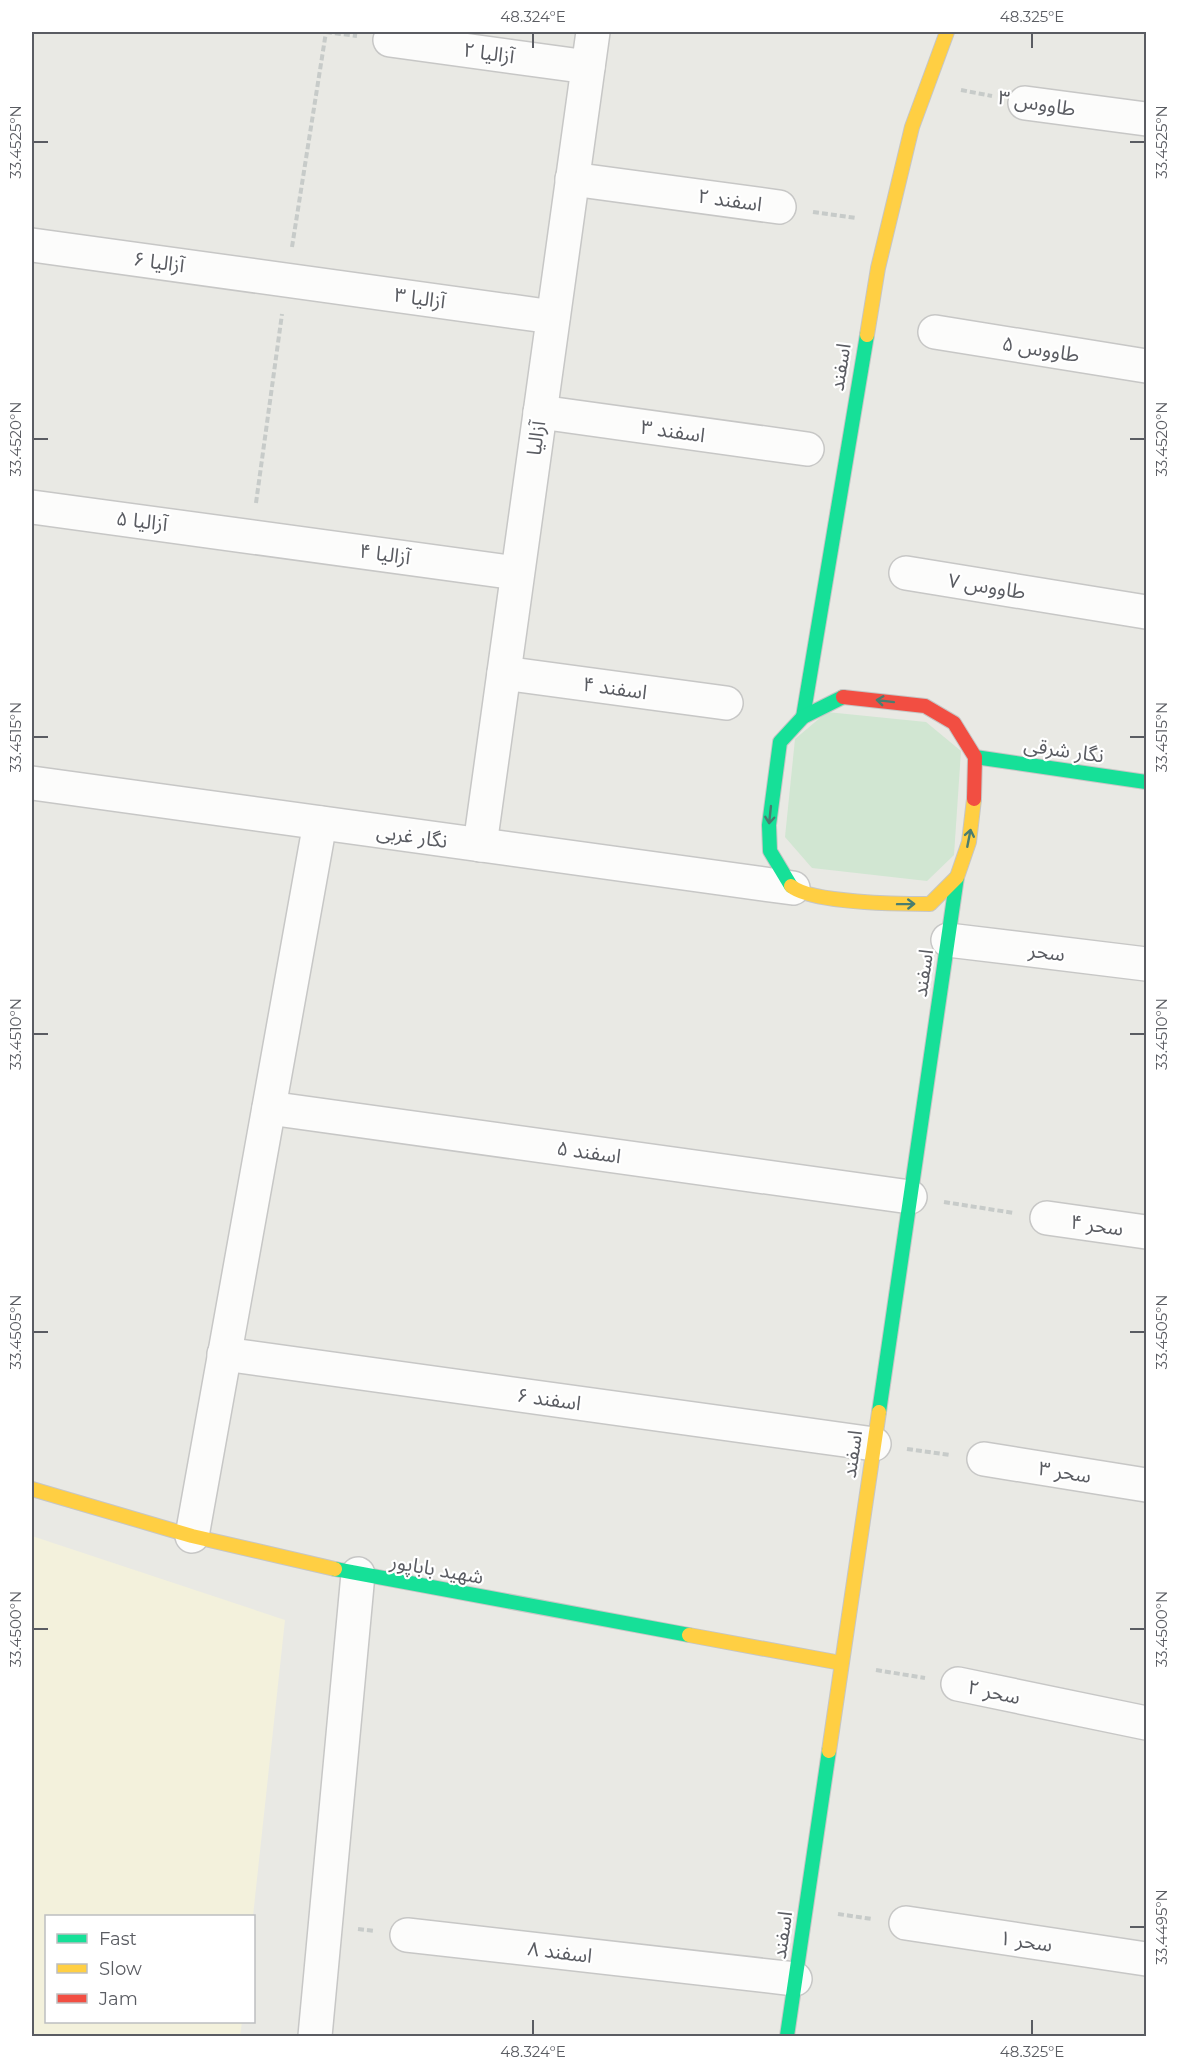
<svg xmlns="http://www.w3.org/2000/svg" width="1178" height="2068" font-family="Montserrat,'Noto Sans Arabic',sans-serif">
  <rect width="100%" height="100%" fill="#e9e9e4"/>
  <path fill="#f3f1dc" d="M 32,1536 L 285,1620 L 253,1916 L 46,1916 L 46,2022 L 242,2022 L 240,2036 L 32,2036 Z"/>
  <path fill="#d1e6d2" d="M 827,712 L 926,722 L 961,751 L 954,855 L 927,881 L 812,868 L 785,837 L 795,739 Z"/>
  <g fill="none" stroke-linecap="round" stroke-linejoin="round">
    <defs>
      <g id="street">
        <path d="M 390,40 L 588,67"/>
        <path d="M 1025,103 L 1146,119"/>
        <path d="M 572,179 L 779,207"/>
        <path d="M 32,245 L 553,317"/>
        <path d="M 935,332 L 1146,366"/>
        <path d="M 540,412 L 807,449"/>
        <path d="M 32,507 L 517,573"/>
        <path d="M 906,573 L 1146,612"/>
        <path d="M 504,673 L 726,703"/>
        <path d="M 32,783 L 793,888"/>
        <path d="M 480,845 L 593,32"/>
        <path d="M 948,940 L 1146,964"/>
        <path d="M 269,1108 L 910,1197"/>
        <path d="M 1047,1218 L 1146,1232"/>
        <path d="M 224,1354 L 874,1444"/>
        <path d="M 984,1459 L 1146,1485"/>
        <path d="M 192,1536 L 320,823"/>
        <path d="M 958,1684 L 1146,1723"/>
        <path d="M 906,1923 L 1146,1959"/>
        <path d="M 407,1935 L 795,1979"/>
        <path d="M 315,2036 L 358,1574"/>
      </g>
      <g id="fast">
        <path d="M 803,717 L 867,335"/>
        <path d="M 975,757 L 1146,782"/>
        <path d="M 791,886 L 770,851 L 769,825 L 780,742 L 803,717 L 843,697"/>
        <path d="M 879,1412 L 957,877"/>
        <path d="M 335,1569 L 689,1635"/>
        <path d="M 787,2036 L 829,1751"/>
      </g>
      <g id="slow">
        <path d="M 867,335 L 878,268 L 912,127 L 947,32"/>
        <path d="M 791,886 C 811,903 901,904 930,904 L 957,877 L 969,842 L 974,799"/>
        <path d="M 32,1489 L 192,1536 L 335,1569"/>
        <path d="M 689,1635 L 841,1663"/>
        <path d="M 829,1751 L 879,1412"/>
      </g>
      <path id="jam" d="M 843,697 L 925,706 L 954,723 L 975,757 L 974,799"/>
    </defs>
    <use href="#street" stroke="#c7c7c6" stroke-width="36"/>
    <use href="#fast" stroke="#c6c6c5" stroke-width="16"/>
    <use href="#slow" stroke="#c6c6c5" stroke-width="16"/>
    <use href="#jam" stroke="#c6c6c5" stroke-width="16"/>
    <g stroke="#c7cbc9" stroke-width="4" stroke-dasharray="6 3" stroke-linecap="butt">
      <path d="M 326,32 L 357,36"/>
      <path d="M 961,90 L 992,96"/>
      <path d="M 813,212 L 856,218"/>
      <path d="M 292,247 L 326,32"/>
      <path d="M 256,503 L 282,314"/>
      <path d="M 944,1202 L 1014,1213"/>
      <path d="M 907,1449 L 950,1455"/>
      <path d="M 876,1670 L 925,1678"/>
      <path d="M 838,1914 L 872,1919"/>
      <path d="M 358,1929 L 375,1931"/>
    </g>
    <use href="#street" stroke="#fcfcfb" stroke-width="33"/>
    <use href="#fast" stroke="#16e098" stroke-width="14"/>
    <use href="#slow" stroke="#ffcf43" stroke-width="14"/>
    <use href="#jam" stroke="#f24e42" stroke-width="14"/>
  </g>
  <defs><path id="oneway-shaft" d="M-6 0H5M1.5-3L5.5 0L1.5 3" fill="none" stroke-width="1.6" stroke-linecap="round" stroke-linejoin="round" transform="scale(1.5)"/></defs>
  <g stroke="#497d70">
    <use href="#oneway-shaft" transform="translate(885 701) rotate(-173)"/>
    <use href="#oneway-shaft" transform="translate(770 815) rotate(96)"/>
    <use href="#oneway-shaft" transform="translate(969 838) rotate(-79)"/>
    <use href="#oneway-shaft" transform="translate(906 904) rotate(-1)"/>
  </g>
  <path fill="none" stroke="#5a5c62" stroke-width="2" d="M 533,33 L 533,48M 1032,33 L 1032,48M 33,142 L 48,142M 1130,142 L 1145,142M 33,439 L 48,439M 1130,439 L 1145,439M 33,737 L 48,737M 1130,737 L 1145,737M 33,1034 L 48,1034M 1130,1034 L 1145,1034M 33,1332 L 48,1332M 1130,1332 L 1145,1332M 33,1629 L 48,1629M 1130,1629 L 1145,1629M 1130,1927 L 1145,1927M 533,2020 L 533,2035M 1032,2020 L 1032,2035"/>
  <g text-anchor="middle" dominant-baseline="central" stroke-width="4.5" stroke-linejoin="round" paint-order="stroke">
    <g font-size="20" fill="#5a5c62" stroke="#fff">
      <text transform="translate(489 53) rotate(8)">آزالیا ۲</text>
      <text transform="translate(1037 103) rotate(9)">طاووس ۳</text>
      <text transform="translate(730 200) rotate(8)">اسفند ۲</text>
      <text transform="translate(159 262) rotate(8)">آزالیا ۶</text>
      <text transform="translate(420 298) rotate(8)">آزالیا ۳</text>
      <text transform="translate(1041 349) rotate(9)">طاووس ۵</text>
      <text transform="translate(840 367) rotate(-81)">اسفند</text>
      <text transform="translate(673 431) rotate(8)">اسفند ۳</text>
      <text transform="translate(536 438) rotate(-82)">آزالیا</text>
      <text transform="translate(142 521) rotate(7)">آزالیا ۵</text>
      <text transform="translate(385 554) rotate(8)">آزالیا ۴</text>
      <text transform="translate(987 586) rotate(9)">طاووس ۷</text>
      <text transform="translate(615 688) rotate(8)">اسفند ۴</text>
      <text transform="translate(1064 750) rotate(8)">نگار شرقی</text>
      <text transform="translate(412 836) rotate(8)">نگار غربی</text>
      <text transform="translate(1047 952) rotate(7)">سحر</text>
      <text transform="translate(923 973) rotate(-82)">اسفند</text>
      <text transform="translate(589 1152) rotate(8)">اسفند ۵</text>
      <text transform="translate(1097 1225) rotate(8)">سحر ۴</text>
      <text transform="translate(549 1399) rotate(8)">اسفند ۶</text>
      <text transform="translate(852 1454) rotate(-82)">اسفند</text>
      <text transform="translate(1065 1472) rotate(9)">سحر ۳</text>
      <text transform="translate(437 1569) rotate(10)">شهید باباپور</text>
      <text transform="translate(994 1692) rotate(12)">سحر ۲</text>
      <text transform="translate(782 1935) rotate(-82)">اسفند</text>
      <text transform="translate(1026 1941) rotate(8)">سحر ۱</text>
      <text transform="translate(560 1952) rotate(7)">اسفند ۸</text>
    </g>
  </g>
  <rect width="1178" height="2068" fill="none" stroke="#ffffff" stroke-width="66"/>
  <rect x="45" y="1915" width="210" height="108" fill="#ffffff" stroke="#bdbec0" stroke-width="1.5"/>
  <rect x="57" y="1934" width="30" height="9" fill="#16e098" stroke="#bdbec0" stroke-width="1.5"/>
  <text x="99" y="1945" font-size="18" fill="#5a5c62">Fast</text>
  <rect x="57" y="1964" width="30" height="9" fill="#ffcf43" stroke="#bdbec0" stroke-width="1.5"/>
  <text x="99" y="1975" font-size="18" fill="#5a5c62">Slow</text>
  <rect x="57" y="1994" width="30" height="9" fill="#f24e42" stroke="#bdbec0" stroke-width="1.5"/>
  <text x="99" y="2005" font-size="18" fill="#5a5c62">Jam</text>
  <rect x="33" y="33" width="1112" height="2002" fill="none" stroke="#5a5c62" stroke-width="2"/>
  <g font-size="15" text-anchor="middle" fill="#5a5c62">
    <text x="533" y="22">48.324°E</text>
    <text x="1032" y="22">48.325°E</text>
    <text transform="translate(16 142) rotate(-90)" y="5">33.4525°N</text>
    <text transform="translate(1162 142) rotate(-90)" y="5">33.4525°N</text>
    <text transform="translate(16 439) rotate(-90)" y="5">33.4520°N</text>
    <text transform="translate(1162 439) rotate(-90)" y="5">33.4520°N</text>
    <text transform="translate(16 737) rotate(-90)" y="5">33.4515°N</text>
    <text transform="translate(1162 737) rotate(-90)" y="5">33.4515°N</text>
    <text transform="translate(16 1034) rotate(-90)" y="5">33.4510°N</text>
    <text transform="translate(1162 1034) rotate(-90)" y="5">33.4510°N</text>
    <text transform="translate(16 1332) rotate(-90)" y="5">33.4505°N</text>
    <text transform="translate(1162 1332) rotate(-90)" y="5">33.4505°N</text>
    <text transform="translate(16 1629) rotate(-90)" y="5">33.4500°N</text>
    <text transform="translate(1162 1629) rotate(-90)" y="5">33.4500°N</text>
    <text transform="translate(1162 1927) rotate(-90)" y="5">33.4495°N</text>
    <text x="533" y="2057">48.324°E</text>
    <text x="1032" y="2057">48.325°E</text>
  </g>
</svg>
